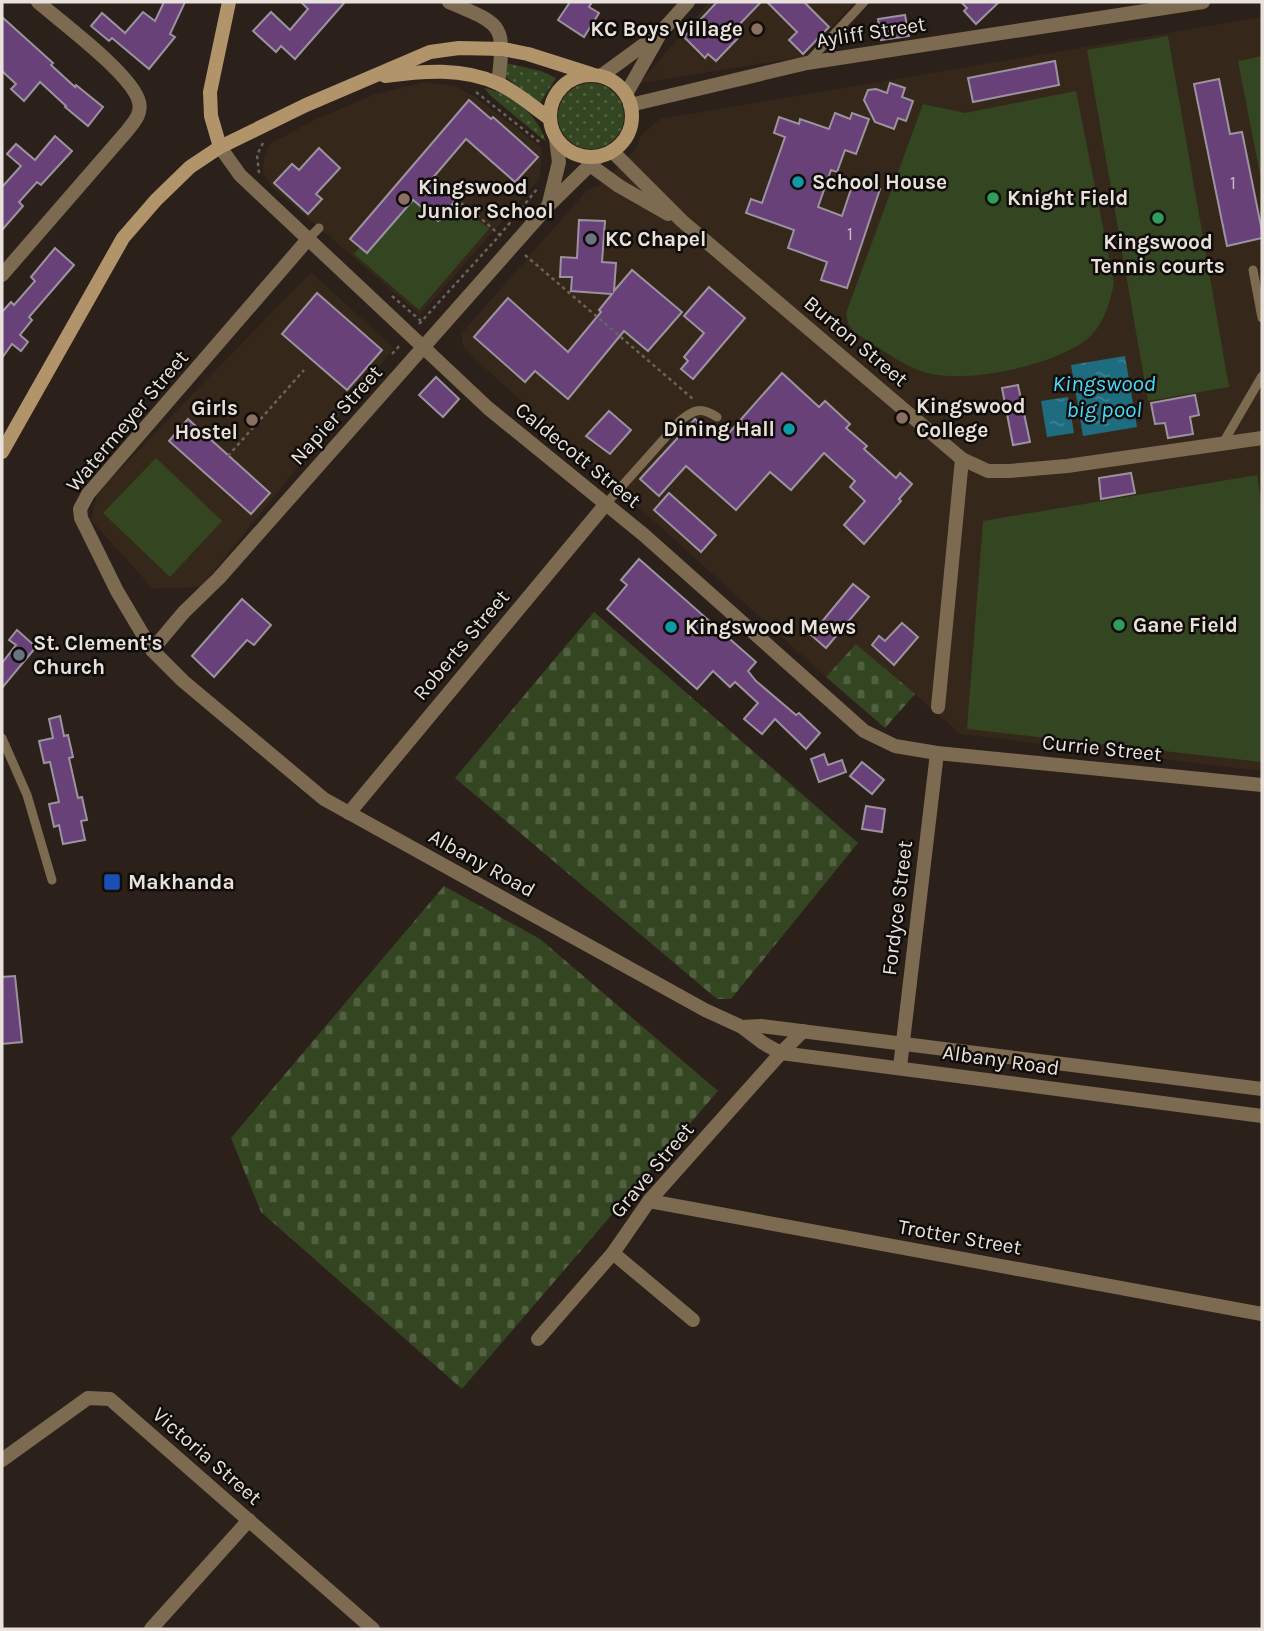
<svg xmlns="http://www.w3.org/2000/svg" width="1264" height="1631" font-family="Karla,sans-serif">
  <defs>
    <pattern id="green-dots" width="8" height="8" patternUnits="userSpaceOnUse" patternTransform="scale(1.75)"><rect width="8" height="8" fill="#344521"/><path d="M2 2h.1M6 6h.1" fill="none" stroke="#516041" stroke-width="1.8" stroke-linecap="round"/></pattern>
    <pattern id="cemetery-stones" width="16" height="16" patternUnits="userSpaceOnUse" patternTransform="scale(1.75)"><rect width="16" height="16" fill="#344521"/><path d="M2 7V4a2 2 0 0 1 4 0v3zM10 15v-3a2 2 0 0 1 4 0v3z" fill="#516041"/></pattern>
    <pattern id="water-ripples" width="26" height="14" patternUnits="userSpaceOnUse" patternTransform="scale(1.75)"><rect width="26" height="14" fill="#1e6c80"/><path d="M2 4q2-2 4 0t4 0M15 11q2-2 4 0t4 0" fill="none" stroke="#3f8191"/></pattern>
  </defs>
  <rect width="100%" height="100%" fill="#2b211a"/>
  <g fill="#35281a">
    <path d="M 709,2 L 855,2 L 803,57 L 640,83 Z"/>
    <path d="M 1262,17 L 1262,771 L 961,734 L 856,644 L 826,677 L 464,349 L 461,334 L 588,189 L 599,186 L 638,147 L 640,136 L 660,119 Z"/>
    <path d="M 425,82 L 455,86 L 477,98 L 542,148 L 540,178 L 420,315 L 272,187 L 263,173 L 264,156 L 270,144 L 312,121 L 373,95 Z"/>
    <path d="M 311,272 L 394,348 L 201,587 L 153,589 L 91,520 L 98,492 Z"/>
  </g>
  <g fill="url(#green-dots)">
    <path d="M 506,63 L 541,71 L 556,78 L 539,105 L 506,77 Z"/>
    <circle cx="591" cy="116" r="33"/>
    <path d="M 484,88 C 512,93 538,115 546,142 L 491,96 Z"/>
  </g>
  <g fill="url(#cemetery-stones)">
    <path d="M 594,612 L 858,843 L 731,999 L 717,999 L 455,778 Z"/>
    <path d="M 856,644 L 915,694 L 885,728 L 826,677 Z"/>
    <path d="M 444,886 L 540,939 L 718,1091 L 462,1389 L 261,1212 L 231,1138 Z"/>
  </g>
  <g fill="#344521">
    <path d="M 1168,36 L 1229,387 L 1148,401 L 1087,50 Z"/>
    <path d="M 1262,56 L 1262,185 L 1238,61 Z"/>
    <path d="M 1076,91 L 1114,283 C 1110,303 1103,327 1086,340 C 1053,366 957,387 918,370 C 896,361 874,344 854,332 L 848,323 L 846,313 L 923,104 L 965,113 Z"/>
    <path d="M 413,200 L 438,221 L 455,201 L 489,229 L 419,310 L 354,254 L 360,247 L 367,253 Z"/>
    <path d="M 156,458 L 222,521 L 170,577 L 103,513 Z"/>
    <path d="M 1257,475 L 1262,507 L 1262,762 L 967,729 L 983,521 Z"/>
  </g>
  <g fill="url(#water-ripples)">
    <path d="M 1125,356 L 1137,427 L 1083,436 L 1071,365 Z"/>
    <path d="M 1068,397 L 1074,433 L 1047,437 L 1041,401 Z"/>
  </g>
  <g fill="#684179" stroke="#9b939f" stroke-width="2">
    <path d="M 164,2 L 185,2 L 170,34 L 175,37 L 149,69 L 112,38 L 109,41 L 91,26 L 102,13 L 125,33 L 143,12 L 155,21 Z"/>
    <path d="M 301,2 L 345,2 L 295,59 L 281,46 L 276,52 L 253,31 L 271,12 L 290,30 L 308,9 Z"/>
    <path d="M 570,2 L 592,2 L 589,7 L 599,13 L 584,37 L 558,20 Z"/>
    <path d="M 717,2 L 761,2 L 734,30 L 740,36 L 716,61 L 708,54 L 705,58 L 684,37 Z"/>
    <path d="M 767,2 L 804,2 L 829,27 L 803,54 L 789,40 L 797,32 Z"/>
    <path d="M 961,2 L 999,2 L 976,24 L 964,11 L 967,8 Z"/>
    <path d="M 905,15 L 909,36 L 881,40 L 878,19 Z"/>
    <path d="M 2,17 L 53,63 L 51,65 L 75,87 L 76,85 L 103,107 L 88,126 L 65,107 L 66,106 L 40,82 L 24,101 L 11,89 L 16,84 L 2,71 Z"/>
    <path d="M 1055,61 L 1059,85 L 973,102 L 968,78 Z"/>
    <path d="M 1219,79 L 1230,134 L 1242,132 L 1262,231 L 1262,238 L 1227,246 L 1194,84 Z"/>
    <path d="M 890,83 L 905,88 L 902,97 L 913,101 L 906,121 L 898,118 L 894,129 L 875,122 L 864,100 L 868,90 L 876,89 L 887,93 Z"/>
    <path d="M 469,100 L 491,119 L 493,117 L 538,157 L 515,182 L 466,139 L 431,180 L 455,201 L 438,221 L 413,200 L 367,253 L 350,239 Z"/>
    <path d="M 835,113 L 850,119 L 852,113 L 869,119 L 856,154 L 845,150 L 837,172 L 831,170 L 818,207 L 842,216 L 854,180 L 880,189 L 847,288 L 821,280 L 827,262 L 788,248 L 794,230 L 746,213 L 751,199 L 762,203 L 785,137 L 774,133 L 779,117 L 799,124 L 800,119 L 829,129 Z"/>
    <path d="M 55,136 L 72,151 L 41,185 L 37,182 L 19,202 L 23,206 L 2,230 L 2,187 L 21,166 L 7,154 L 16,144 L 35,160 Z"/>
    <path d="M 319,148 L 340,168 L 316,194 L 322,199 L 308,214 L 274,183 L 292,164 L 299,170 Z"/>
    <path d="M 579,220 L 605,221 L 602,262 L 616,263 L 614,291 L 632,270 L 682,312 L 648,351 L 624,331 L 568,399 L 535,371 L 525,382 L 474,337 L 508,298 L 568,352 L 601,312 L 599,310 L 612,294 L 571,291 L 572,277 L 560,277 L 561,257 L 577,258 Z"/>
    <path d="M 55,248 L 74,265 L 29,317 L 32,320 L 20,335 L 28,342 L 21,351 L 12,344 L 2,358 L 2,312 L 11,302 L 14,305 L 35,281 L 31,277 Z"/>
    <path d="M 709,287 L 745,318 L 693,379 L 681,369 L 688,361 L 684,357 L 704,333 L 684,316 Z"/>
    <path d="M 317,293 L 382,350 L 347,390 L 282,334 Z"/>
    <path d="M 782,373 L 819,407 L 825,401 L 850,424 L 846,428 L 867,446 L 864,449 L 896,478 L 900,473 L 912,484 L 899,499 L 901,501 L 864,544 L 844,525 L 865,501 L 850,487 L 855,481 L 824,453 L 791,490 L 770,472 L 736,510 L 686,466 L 659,496 L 640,479 L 695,419 L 721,442 Z"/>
    <path d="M 436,377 L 459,399 L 443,417 L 419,395 Z"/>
    <path d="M 1018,385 L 1030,442 L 1013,445 L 1002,388 Z"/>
    <path d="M 1195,395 L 1199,415 L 1190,417 L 1193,434 L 1168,438 L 1165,423 L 1155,424 L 1151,403 Z"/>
    <path d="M 609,411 L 631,430 L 610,454 L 586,436 Z"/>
    <path d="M 188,419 L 270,493 L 251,514 L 169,441 Z"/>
    <path d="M 1131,473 L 1135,493 L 1101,499 L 1099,478 Z"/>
    <path d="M 669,493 L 716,535 L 701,552 L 654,510 Z"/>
    <path d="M 639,559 L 756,662 L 748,671 L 756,681 L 796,715 L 799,713 L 820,733 L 806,749 L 775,719 L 762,734 L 744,719 L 758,703 L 735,682 L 730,687 L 713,671 L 697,689 L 607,609 L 627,585 L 621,580 Z"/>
    <path d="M 853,584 L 869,597 L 826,648 L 811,635 Z"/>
    <path d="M 242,599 L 271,625 L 254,645 L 247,640 L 214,677 L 192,656 Z"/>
    <path d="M 902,623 L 918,637 L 894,665 L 872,645 L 879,636 L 885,641 Z"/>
    <path d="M 17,630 L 36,647 L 2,688 L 2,663 L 16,645 L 9,640 Z"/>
    <path d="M 60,716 L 64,736 L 68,735 L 73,757 L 69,758 L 78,798 L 82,797 L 87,820 L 81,821 L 85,840 L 63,844 L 59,825 L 54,827 L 49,804 L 59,802 L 50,762 L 44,763 L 39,741 L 53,738 L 49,719 Z"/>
    <path d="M 824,754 L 828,765 L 842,760 L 846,772 L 819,782 L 811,759 Z"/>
    <path d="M 862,762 L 884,780 L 872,794 L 850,776 Z"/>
    <path d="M 866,806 L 885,809 L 882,832 L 862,829 Z"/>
    <path d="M 15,976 L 22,1042 L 2,1044 L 2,977 Z"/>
  </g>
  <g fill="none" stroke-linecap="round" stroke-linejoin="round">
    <g stroke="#6b625b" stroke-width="2.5" stroke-dasharray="3.5 3.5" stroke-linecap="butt">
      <path d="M 476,92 L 542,144"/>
      <path d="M 259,173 L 257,155 L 263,143"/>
      <path d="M 453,203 L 464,204 L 501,236"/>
      <path d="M 525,255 L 693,399"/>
      <path d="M 392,296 L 421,321"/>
      <path d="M 419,324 L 500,235 L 537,189"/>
      <path d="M 392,354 L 401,344"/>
      <path d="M 228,456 L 304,370"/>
    </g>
    <g stroke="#7d6b51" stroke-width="9">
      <path d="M 808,62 L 864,2"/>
      <path d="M 309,238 L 319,228"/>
      <path d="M 1253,270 L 1262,318"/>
      <path d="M 1223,443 L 1262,376"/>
      <path d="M 605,505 L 680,421 C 694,409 701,407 717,417"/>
      <path d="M 2,738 L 27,795 L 52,880"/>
    </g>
    <g stroke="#7d6b51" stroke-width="14">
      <path d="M 449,2 C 502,25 506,23 498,83"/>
      <path d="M 601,76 L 657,35"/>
      <path d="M 626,94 L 661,32 L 688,2"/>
      <path d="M 630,105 L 807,63 L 1203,2"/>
      <path d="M 220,147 L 240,175 L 488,408 L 644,535 L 864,731 L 895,746 L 937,753 L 1262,785"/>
      <path d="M 612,151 L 682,221 L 962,459 L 988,471 L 1009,471 L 1067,466 L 1262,438"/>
      <path d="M 590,165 L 619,186 L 668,214"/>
      <path d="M 549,203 L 559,162 L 556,139"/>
      <path d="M 309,238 L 88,494 L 80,509 L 81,518 L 117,591 L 152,650 L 183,681 L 324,799 L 705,1010 L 742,1027 L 763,1043 L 781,1053 L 1262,1116"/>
      <path d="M 2,275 L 127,131 C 134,122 142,114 139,102 C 133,75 61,22 38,2"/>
      <path d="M 152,650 L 184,612 L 219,578 L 549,205 L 598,157"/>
      <path d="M 938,707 L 962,459"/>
      <path d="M 349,813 L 605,505"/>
      <path d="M 742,1027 L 761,1026 L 1262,1089"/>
      <path d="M 900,1067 L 937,753"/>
      <path d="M 649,1201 L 1262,1314"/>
      <path d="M 613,1253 L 693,1320"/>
      <path d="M 538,1339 L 613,1253 L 649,1201 L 781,1053 L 803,1031"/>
      <path d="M 2,1460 L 88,1398 L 110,1399 L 373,1629"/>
      <path d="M 151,1629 L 249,1520"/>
    </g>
    <g stroke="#b1946a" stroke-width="14">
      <circle cx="591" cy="116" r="41"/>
      <path d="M 385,76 C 422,71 463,67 499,84 C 517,92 533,107 549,118"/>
      <path d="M 220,147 L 211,116 L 210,92 L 229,2"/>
      <path d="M 2,452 L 123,238 L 156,200 L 190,167 L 220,147 L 306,105 L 430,52 L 459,48 L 503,49 L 528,54 L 591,74"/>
    </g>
  </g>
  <g fill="#8d6e63" stroke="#100c09" stroke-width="2.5">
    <circle cx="757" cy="29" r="7"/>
    <circle cx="404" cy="199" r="7"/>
    <circle cx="902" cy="418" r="7"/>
    <circle cx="252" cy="420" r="7"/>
  </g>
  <g fill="#0f9aa8" stroke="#100c09" stroke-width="2.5">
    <circle cx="798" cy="182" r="7"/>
    <circle cx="789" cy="429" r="7"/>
    <circle cx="671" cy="627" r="7"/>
  </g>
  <g fill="#2e9e5b" stroke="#100c09" stroke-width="2.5">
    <circle cx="993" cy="198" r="7"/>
    <circle cx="1158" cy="218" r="7"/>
    <circle cx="1119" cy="625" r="7"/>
  </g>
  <g fill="#6b7280" stroke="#100c09" stroke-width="2.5">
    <circle cx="591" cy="239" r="7"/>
    <circle cx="19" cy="655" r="7"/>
  </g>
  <rect fill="#1a4fb4" stroke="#100c09" stroke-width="2.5" x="103" y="873" width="18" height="18" rx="3.5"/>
  <g text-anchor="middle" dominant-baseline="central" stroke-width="5" stroke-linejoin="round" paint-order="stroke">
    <g font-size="18" fill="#c8b9c3">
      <text x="1233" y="183">1</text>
      <text x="850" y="234">1</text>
    </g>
    <g font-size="21" font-weight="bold" fill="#e8e1dc" stroke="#100c09" text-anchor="start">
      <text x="743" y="29" text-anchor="end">KC Boys Village</text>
      <text x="812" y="182">School House</text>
      <text x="418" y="187">Kingswood<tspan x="418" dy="24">Junior School</tspan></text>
      <text x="1007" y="198">Knight Field</text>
      <text x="605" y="239">KC Chapel</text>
      <text x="1158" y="242" text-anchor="middle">Kingswood<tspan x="1158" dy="24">Tennis courts</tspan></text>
      <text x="916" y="406">Kingswood<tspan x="916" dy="24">College</tspan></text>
      <text x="238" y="408" text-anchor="end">Girls<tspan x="238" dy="24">Hostel</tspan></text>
      <text x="775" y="429" text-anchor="end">Dining Hall</text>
      <text x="1133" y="625">Gane Field</text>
      <text x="685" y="627">Kingswood Mews</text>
      <text x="33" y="643">St. Clement's<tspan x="33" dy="24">Church</tspan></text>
      <text x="128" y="882">Makhanda</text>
    </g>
    <g font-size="21" fill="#e8e1dc" stroke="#100c09">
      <text transform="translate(871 32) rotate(-9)">Ayliff Street</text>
      <text transform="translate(856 341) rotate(40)">Burton Street</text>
      <text transform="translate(336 415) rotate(-48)">Napier Street</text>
      <text transform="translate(127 421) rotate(-50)">Watermeyer Street</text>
      <text transform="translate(578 455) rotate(39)">Caldecott Street</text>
      <text transform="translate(461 645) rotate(-50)">Roberts Street</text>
      <text transform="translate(1102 748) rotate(6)">Currie Street</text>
      <text transform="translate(482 863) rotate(29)">Albany Road</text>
      <text transform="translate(897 908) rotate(-83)">Fordyce Street</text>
      <text transform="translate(1001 1060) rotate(8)">Albany Road</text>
      <text transform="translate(652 1170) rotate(-50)">Grave Street</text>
      <text transform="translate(960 1237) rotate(10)">Trotter Street</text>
      <text transform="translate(207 1456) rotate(41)">Victoria Street</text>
    </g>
    <g font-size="23" font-style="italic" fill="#49d8fc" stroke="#100c09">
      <text x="1104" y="383">Kingswood<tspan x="1104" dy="26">big pool</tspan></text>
    </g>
  </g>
  <rect width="1264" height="1631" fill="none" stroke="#e8e1dc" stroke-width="7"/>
</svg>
